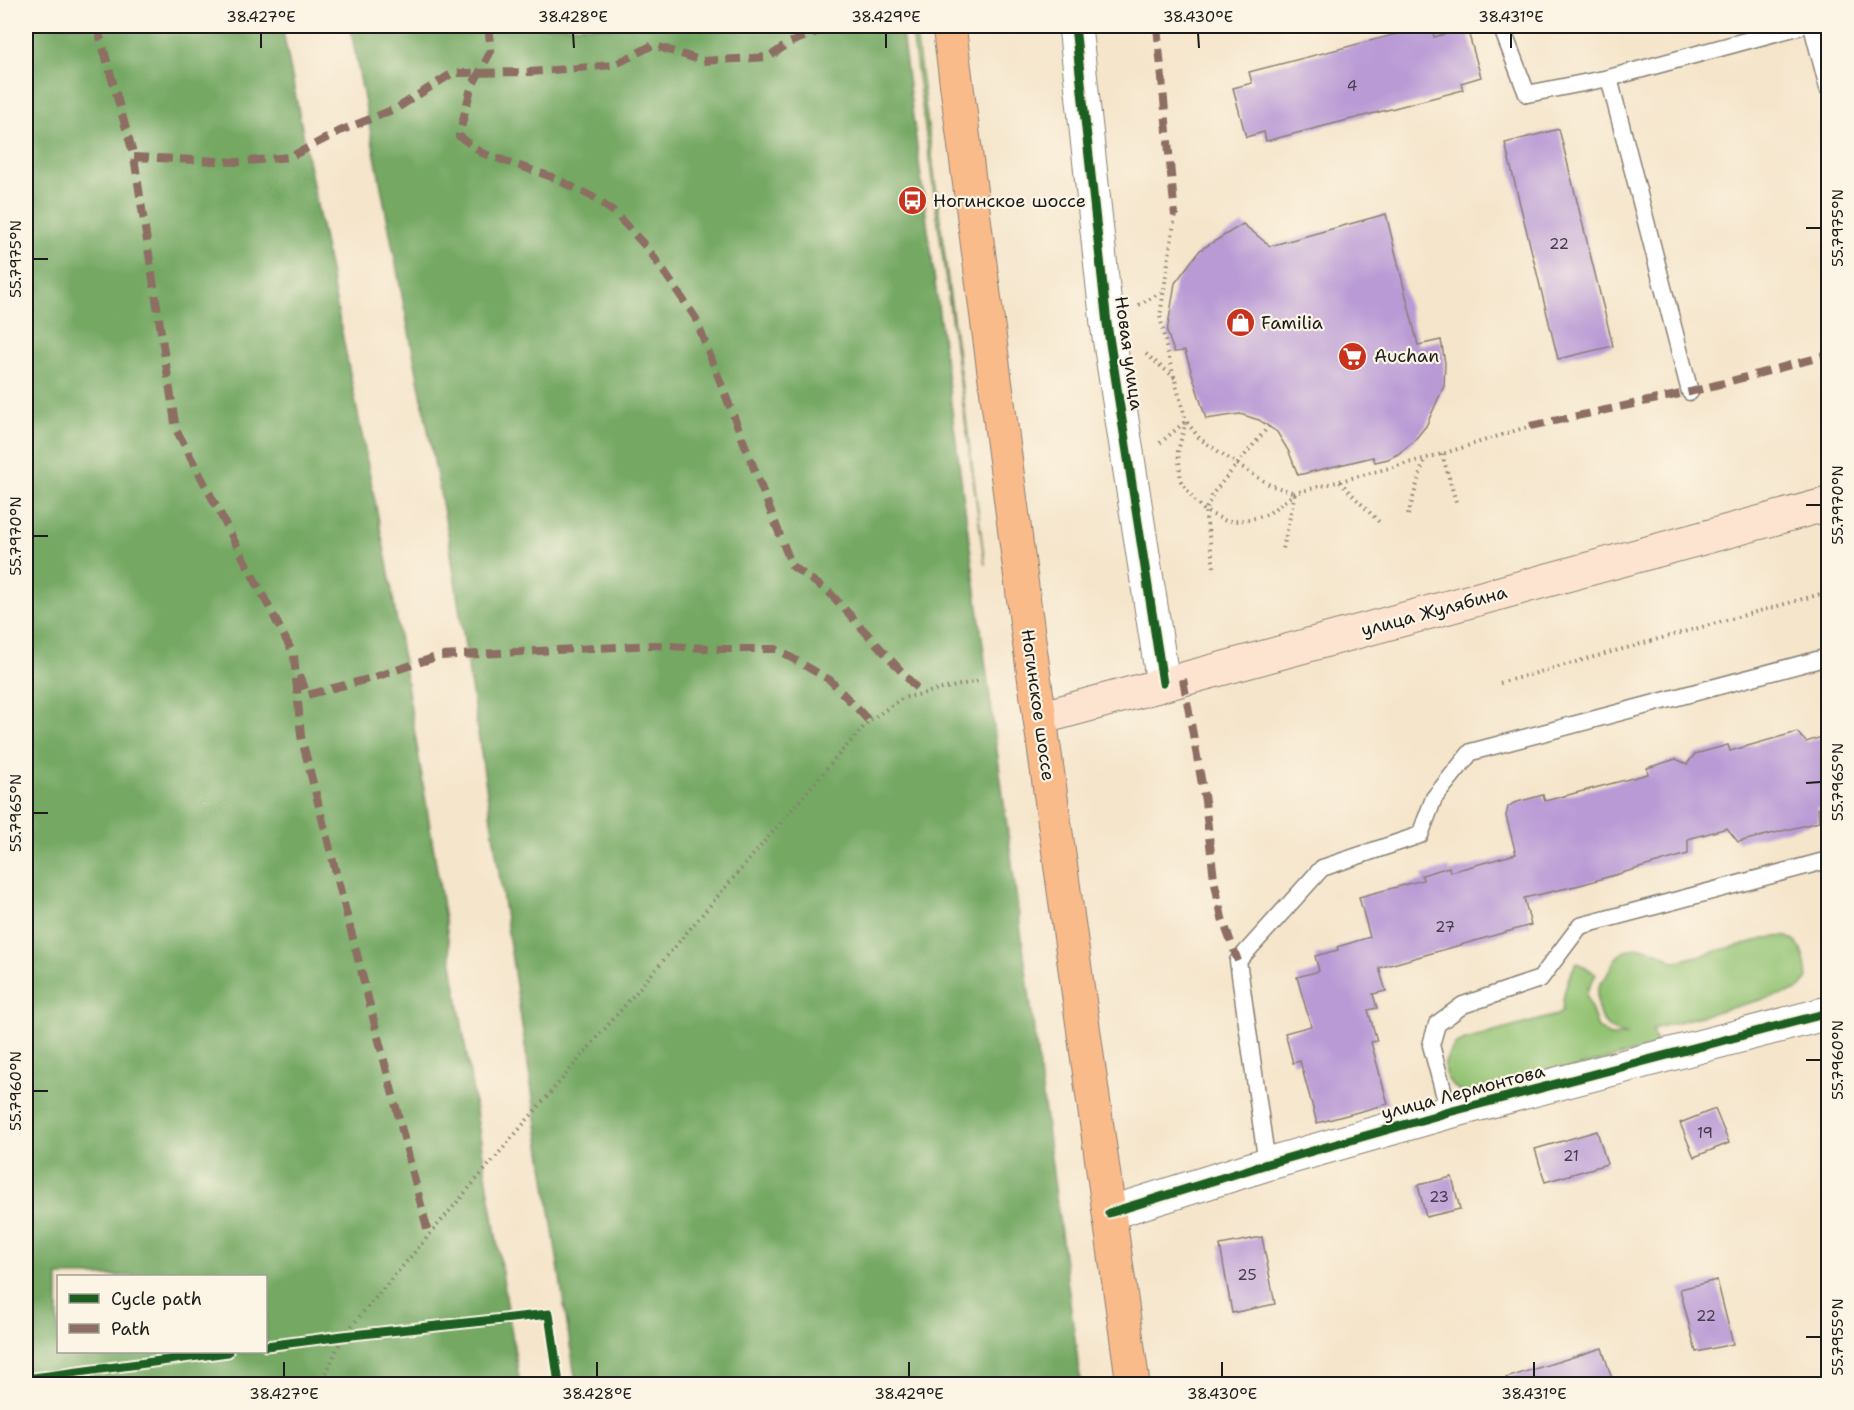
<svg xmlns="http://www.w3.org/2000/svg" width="1854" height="1410" font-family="'Shantell Sans',sans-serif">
  <rect width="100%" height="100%" fill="#fcf5e5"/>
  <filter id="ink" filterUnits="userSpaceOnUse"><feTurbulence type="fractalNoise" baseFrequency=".0167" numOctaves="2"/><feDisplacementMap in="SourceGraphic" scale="12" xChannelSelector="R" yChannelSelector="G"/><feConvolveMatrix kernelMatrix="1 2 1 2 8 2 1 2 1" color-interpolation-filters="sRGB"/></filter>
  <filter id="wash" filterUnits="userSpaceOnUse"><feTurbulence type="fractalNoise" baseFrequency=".008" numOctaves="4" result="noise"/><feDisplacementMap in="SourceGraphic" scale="24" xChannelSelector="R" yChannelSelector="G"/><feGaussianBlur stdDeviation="1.35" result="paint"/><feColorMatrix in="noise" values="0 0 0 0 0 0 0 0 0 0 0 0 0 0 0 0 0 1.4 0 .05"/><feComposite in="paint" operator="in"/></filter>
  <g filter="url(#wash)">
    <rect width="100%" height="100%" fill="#f5e5cb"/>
    <g fill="#92c272" stroke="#576f47" stroke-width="1.5">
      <path d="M 911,26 L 915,26 L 985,565 Z"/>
      <path d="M 1772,937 C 1776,937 1783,936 1787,937 C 1804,942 1806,965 1807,980 L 1798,990 L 1652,1029 L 1657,1046 L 1470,1096 C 1457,1091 1441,1079 1445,1063 C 1447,1057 1451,1051 1454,1045 L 1465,1040 L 1557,1015 L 1562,1012 C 1563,992 1567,979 1577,962 L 1596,974 L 1586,994 L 1598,1028 L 1610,1036 L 1626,1035 C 1620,1032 1612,1031 1606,1025 C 1598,1017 1594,997 1599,986 C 1601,982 1605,979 1607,975 C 1611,968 1613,960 1619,955 C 1637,941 1658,950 1674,962 Z"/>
    </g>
    <g fill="#75a864" stroke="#486240" stroke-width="1.5" fill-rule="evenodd">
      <path d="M 26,26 L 282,26 L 389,573 L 520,1384 L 26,1384 ZM 58,1276 L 266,1276 L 266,1352 L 58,1352 Z"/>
      <path d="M 350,26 L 901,26 L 1081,1384 L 576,1384 L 448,534 Z"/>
    </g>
    <g id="blocks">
      <g fill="#b99ad5">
        <path d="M 1428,26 L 1431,26 L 1434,37 L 1467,28 L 1481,77 L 1461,83 L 1463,90 L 1383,111 L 1266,141 L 1264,132 L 1246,137 L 1233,88 L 1252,83 L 1249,72 Z"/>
        <path d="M 1559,129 L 1613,346 L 1558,359 L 1505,143 Z"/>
        <path d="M 1386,214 L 1418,345 L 1441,340 L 1445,363 L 1444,386 L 1426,426 L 1413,442 L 1398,454 L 1388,459 L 1375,462 L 1373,457 L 1298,475 L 1289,452 L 1277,432 L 1259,420 L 1240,414 L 1206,419 L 1185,351 L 1174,352 L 1167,332 L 1175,283 L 1200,250 L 1243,224 L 1270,246 Z"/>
        <path d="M 1797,732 L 1806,742 L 1828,735 L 1828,805 L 1818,808 L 1819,822 L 1738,842 L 1727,828 L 1688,839 L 1688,854 L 1580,885 L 1524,898 L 1531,925 L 1379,968 L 1386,991 L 1373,994 L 1377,1008 L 1368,1010 L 1377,1041 L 1371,1042 L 1388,1104 L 1317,1123 L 1300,1061 L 1293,1063 L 1285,1033 L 1311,1026 L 1297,977 L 1319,971 L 1315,956 L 1338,950 L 1337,947 L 1370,937 L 1359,897 L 1423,880 L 1422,875 L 1449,867 L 1450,872 L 1516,854 L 1506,816 L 1508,807 L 1514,803 L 1543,795 L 1545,801 L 1648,774 L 1647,768 L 1676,759 L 1687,764 L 1695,754 L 1728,745 L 1730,751 Z"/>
        <path d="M 1715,1109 L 1729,1143 L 1694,1157 L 1680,1123 Z"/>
        <path d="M 1597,1131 L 1607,1164 L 1545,1182 L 1535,1149 Z"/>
        <path d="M 1452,1177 L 1460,1209 L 1426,1217 L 1418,1185 Z"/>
        <path d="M 1262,1237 L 1275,1304 L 1232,1313 L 1220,1245 Z"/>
        <path d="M 1717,1280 L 1733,1344 L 1696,1352 L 1680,1289 Z"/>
        <path d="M 1602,1348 L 1612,1379 L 1595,1384 L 1507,1384 L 1506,1378 Z"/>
      </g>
    </g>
  </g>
  <g filter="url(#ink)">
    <use href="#blocks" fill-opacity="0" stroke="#888074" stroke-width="1.5"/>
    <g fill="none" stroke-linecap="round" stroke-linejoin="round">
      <defs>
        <g id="service">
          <path d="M 1501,26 L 1527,94 L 1609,78 L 1801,26"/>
          <path d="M 1812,26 L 1828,88"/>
          <path d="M 1609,78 L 1690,392"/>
          <path d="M 1449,1112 L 1431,1045 L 1437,1024 L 1463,1005 L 1540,979 L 1580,926 L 1828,860"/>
          <path d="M 1267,1164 L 1238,961 L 1322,868 L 1420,835 L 1434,798 L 1471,752 L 1828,657"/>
        </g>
        <g id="minor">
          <path d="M 1075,26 L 1107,324 L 1163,683"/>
          <path d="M 1109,1213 L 1267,1164 L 1449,1112 L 1828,1013"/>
        </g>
        <path id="secondary" d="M 1040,718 C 1303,647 1566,577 1828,504"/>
        <path id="trunk" d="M 949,26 L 1028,633 L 1133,1384"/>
      </defs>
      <use href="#service" stroke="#888074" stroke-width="19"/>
      <use href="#minor" stroke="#888074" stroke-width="35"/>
      <use href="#secondary" stroke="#888074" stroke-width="35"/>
      <use href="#trunk" stroke="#888074" stroke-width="35"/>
      <g stroke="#888074" stroke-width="4" stroke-dasharray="1.5 4.5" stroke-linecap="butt">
        <path d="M 1175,216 L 1160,316 L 1167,351 L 1186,421 L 1178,451 L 1181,481 L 1195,501 L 1205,511 L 1226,521 L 1238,521 L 1255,518 L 1268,514 L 1295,493 L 1442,454 L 1530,426"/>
        <path d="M 1139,305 L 1163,291"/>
        <path d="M 1146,354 L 1175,378"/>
        <path d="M 1160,443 L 1186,421 L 1200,439 L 1237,464 L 1270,485 L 1295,493 L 1283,549"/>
        <path d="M 1442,454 L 1456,502"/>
        <path d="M 1340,482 L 1380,523"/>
        <path d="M 1408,515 L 1424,460"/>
        <path d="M 1214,567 L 1205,511 L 1214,492 L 1269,426"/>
        <path d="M 1500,683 L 1828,592"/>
        <path d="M 321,1384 L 343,1336 L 834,760 L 869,721 L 903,698 L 982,680"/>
      </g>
      <use href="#service" stroke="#fff" stroke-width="16"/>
      <use href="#minor" stroke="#fff" stroke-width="33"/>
      <use href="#secondary" stroke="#fde4d1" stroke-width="33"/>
      <use href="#trunk" stroke="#fabb8b" stroke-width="33"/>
      <g stroke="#8d6e63" stroke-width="8" stroke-dasharray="15 8" stroke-linecap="butt">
        <path d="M 97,26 L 134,157 L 176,429 L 294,655 L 301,736 L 429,1236"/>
        <path d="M 488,26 L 491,51 L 471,88 L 459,136 L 482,153 L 552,177 L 591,196 L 614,212 L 649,250 L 695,317 L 792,566 L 829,592 L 922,694"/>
        <path d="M 1157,26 L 1175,216"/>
        <path d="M 134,157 L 237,162 L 290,157 L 340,131 L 397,108 L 453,73 L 530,72 L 614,65 L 653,45 L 703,61 L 769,57 L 789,43 L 831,26"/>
        <path d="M 1530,426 L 1690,392 L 1828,355"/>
        <path d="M 300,675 L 307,695 L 372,678 L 439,656 L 655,645 L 720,649 L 776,649 L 830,680 L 869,721"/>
        <path d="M 1183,679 L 1205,801 L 1214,879 L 1222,918 L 1238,961"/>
      </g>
      <defs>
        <g id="cycleway">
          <path d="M 1075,26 L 1107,324 L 1163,683"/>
          <path d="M 1109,1213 L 1267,1164 L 1449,1112 L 1828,1013"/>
          <path d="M 266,1346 L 343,1336 L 549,1314 L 559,1384"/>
          <path d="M 26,1379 L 228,1352"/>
        </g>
      </defs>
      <use href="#cycleway" stroke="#fcf5e5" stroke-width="13"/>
      <use href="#cycleway" stroke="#1b5e20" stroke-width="9"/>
    </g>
  </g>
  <path fill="none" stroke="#1c1c1c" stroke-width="2" d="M 261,33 L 261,48M 573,33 L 574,48M 886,33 L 886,48M 1198,33 L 1199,48M 1511,33 L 1511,48M 1806,228 L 1821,228M 33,259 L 48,259M 1806,505 L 1821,505M 33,536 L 48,536M 1806,783 L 1821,782M 33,813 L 48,813M 1806,1060 L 1821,1060M 33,1091 L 48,1091M 1806,1337 L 1821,1337M 284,1362 L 284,1377M 597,1362 L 597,1377M 909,1362 L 909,1377M 1222,1362 L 1222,1377M 1534,1362 L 1534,1377"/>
  <defs>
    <symbol id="bus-disc" viewBox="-11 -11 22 22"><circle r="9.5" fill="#c8321e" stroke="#fcf5e5"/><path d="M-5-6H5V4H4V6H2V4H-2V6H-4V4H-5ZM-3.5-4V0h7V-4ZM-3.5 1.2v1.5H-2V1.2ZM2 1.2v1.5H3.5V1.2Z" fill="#fff"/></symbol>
    <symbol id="shop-disc" viewBox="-11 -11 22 22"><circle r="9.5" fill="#c8321e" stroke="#fcf5e5"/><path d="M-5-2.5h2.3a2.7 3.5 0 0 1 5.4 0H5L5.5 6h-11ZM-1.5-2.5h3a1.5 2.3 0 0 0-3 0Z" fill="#fff"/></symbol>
    <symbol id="supermarket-disc" viewBox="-11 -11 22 22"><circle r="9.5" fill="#c8321e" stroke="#fcf5e5"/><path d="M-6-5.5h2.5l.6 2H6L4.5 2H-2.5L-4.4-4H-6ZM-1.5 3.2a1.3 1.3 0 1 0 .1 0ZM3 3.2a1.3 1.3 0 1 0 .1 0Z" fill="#fff"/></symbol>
  </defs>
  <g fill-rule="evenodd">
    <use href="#bus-disc" x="896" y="184" width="33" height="33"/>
    <use href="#shop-disc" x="1224" y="306" width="33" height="33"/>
    <use href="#supermarket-disc" x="1336" y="340" width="33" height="33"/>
  </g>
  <g text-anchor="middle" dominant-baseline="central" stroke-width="4.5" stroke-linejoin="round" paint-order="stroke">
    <g font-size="15" fill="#433c4a">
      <text x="1352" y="86">4</text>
      <text x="1559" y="244">22</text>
      <text x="1445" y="927">27</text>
      <text x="1705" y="1133">19</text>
      <text x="1571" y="1156">21</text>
      <text x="1439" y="1197">23</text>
      <text x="1247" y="1275">25</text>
      <text x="1706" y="1316">22</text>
    </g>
    <g font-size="18" fill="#1c1c1c" stroke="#fcf5e5" text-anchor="start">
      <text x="933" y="201">Ногинское шоссе</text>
      <text x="1261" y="323">Familia</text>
      <text x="1374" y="356">Auchan</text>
    </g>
    <g font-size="18" fill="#1c1c1c" stroke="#fcf5e5">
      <text transform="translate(1129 353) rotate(82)">Новая улица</text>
      <text transform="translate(1434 611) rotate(-15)">улица Жулябина</text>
      <text transform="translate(1038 705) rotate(82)">Ногинское шоссе</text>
      <text transform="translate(1463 1092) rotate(-15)">улица Лермонтова</text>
    </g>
  </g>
  <rect width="1854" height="1410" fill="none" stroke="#fcf5e5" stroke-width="66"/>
  <rect x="57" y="1275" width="210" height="78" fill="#fcf5e5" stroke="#a29e95" stroke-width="1.5"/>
  <rect x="69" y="1294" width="30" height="9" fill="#1b5e20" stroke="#a29e95" stroke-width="1.5"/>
  <text x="111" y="1305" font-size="18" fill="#1c1c1c">Cycle path</text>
  <rect x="69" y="1324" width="30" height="9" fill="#8d6e63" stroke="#a29e95" stroke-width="1.5"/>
  <text x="111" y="1335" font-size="18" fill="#1c1c1c">Path</text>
  <rect x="33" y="33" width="1788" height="1344" fill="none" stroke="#1c1c1c" stroke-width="2"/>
  <g font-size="15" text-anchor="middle" fill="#1c1c1c">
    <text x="261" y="22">38.427°E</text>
    <text x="573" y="22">38.428°E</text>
    <text x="886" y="22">38.429°E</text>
    <text x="1198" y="22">38.430°E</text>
    <text x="1511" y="22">38.431°E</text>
    <text transform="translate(1838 228) rotate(-90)" y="5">55.7975°N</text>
    <text transform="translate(16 259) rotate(-90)" y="5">55.7975°N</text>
    <text transform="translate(1838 505) rotate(-90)" y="5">55.7970°N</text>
    <text transform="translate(16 536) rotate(-90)" y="5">55.7970°N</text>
    <text transform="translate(1838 782) rotate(-90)" y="5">55.7965°N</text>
    <text transform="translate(16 813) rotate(-90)" y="5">55.7965°N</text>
    <text transform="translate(1838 1060) rotate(-90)" y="5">55.7960°N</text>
    <text transform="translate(16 1091) rotate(-90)" y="5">55.7960°N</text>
    <text transform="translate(1838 1337) rotate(-90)" y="5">55.7955°N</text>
    <text x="284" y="1399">38.427°E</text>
    <text x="597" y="1399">38.428°E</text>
    <text x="909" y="1399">38.429°E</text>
    <text x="1222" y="1399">38.430°E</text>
    <text x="1534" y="1399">38.431°E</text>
  </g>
</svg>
